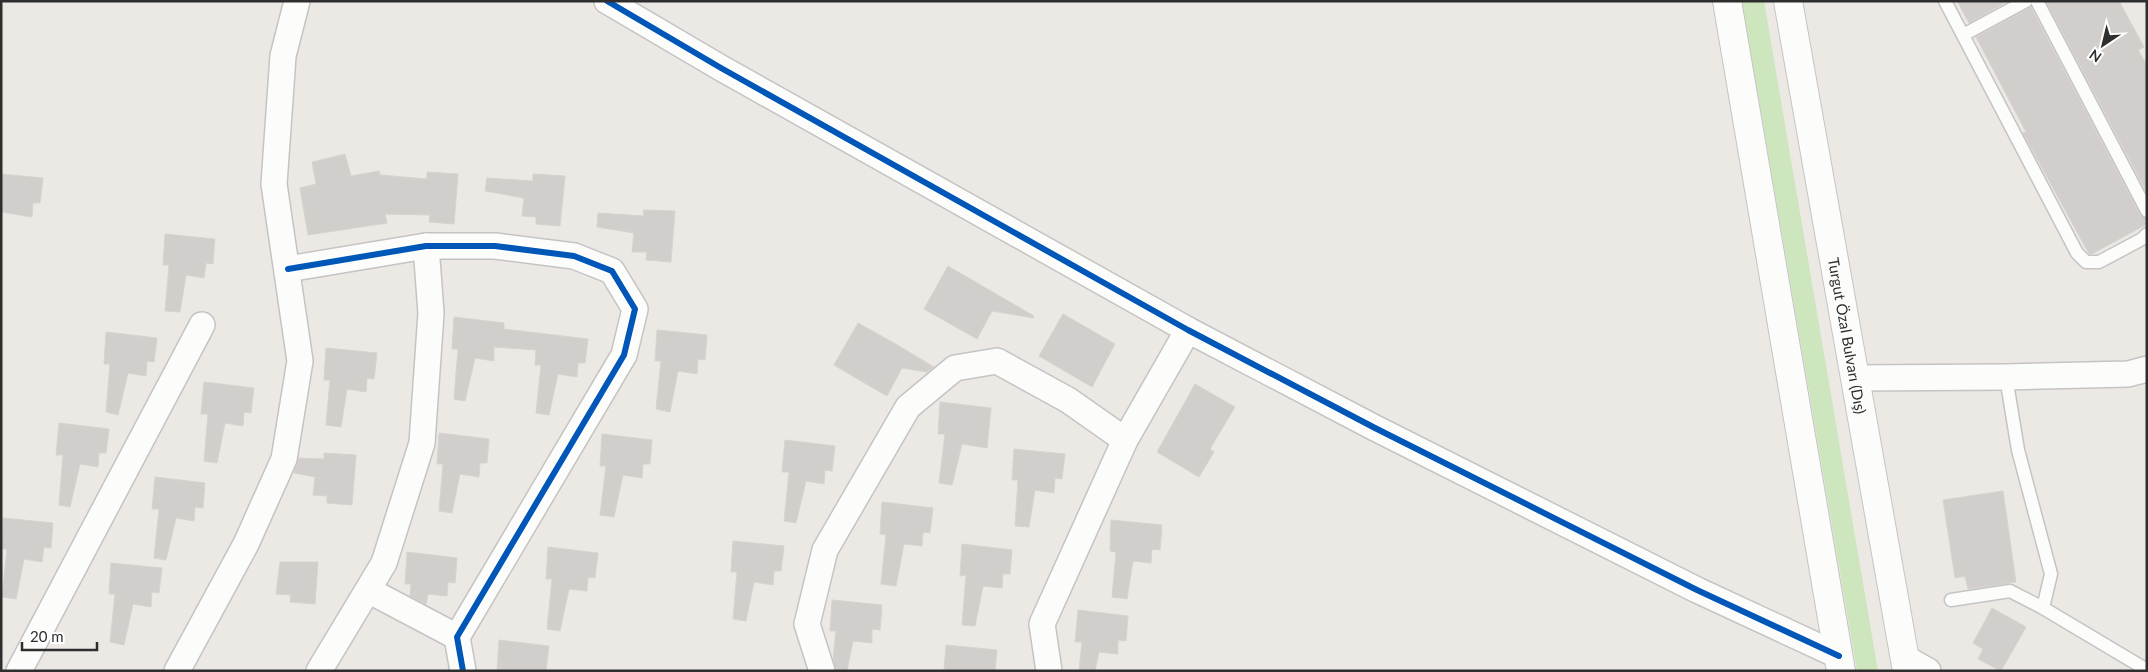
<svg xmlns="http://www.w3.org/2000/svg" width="2148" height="672" font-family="Lato,sans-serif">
  <rect width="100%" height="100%" fill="#ece8e4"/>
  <path fill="#cee6be" d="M 1742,1 L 1764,1 L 1878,671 L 1857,671 Z"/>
  <g fill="#d1cecb" stroke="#d7d4d0">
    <path d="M 1957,1 L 2008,1 L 1969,23 Z"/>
    <path d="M 2046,1 L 2119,1 L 2144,47 L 2138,50 L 2147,65 L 2147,193 Z"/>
    <path d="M 2031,7 L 2140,215 L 2147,219 L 2147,224 L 2092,254 L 2089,254 L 2023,133 L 2026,132 L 1976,37 Z"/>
    <path d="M 345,154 L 351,176 L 379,171 L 380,175 L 427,179 L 427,172 L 458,174 L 454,224 L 429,222 L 430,215 L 385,214 L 387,223 L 308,235 L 300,188 L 316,184 L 312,162 Z"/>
    <path d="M 1,174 L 43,178 L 40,203 L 33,203 L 32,217 L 1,212 Z"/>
    <path d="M 533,174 L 565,176 L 560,226 L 536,224 L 536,217 L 522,216 L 524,198 L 485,191 L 487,178 L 533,181 Z"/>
    <path d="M 643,210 L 675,211 L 671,262 L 646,260 L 647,252 L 632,252 L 634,233 L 597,227 L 598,213 L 644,216 Z"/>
    <path d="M 165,234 L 215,239 L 213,264 L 206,263 L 204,278 L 186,275 L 180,312 L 165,311 L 169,265 L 163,265 Z"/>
    <path d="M 948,266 L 1034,316 L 1033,318 L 992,311 L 977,339 L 924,309 Z"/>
    <path d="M 1063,314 L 1115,344 L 1092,387 L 1039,356 Z"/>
    <path d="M 454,317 L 504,323 L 504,329 L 588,339 L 585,363 L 578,363 L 577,377 L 558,374 L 549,415 L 536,413 L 541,365 L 535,365 L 536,350 L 494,347 L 494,361 L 475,358 L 465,401 L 454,399 L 458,349 L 452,349 Z"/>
    <path d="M 858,323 L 894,343 L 934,367 L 927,372 L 902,368 L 887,396 L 861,381 L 834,365 Z"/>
    <path d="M 657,330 L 707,335 L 705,360 L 698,359 L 697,374 L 678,371 L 670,412 L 656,409 L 661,361 L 655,361 Z"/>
    <path d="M 106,332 L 157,338 L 154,362 L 147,361 L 146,376 L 128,373 L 118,415 L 106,412 L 110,364 L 104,364 Z"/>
    <path d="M 326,348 L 377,353 L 374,379 L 367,378 L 366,392 L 347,389 L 341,427 L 326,425 L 330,380 L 324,380 Z"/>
    <path d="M 204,382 L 254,388 L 251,413 L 244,412 L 243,426 L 225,423 L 217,463 L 204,461 L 208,414 L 201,414 Z"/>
    <path d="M 1195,384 L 1235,407 L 1210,449 L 1214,452 L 1199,477 L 1157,452 Z"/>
    <path d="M 940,402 L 991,408 L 987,448 L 962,444 L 952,485 L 939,483 L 945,434 L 938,434 Z"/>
    <path d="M 59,423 L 109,429 L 106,453 L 99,453 L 98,467 L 80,464 L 70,507 L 59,505 L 63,455 L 56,455 Z"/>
    <path d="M 439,433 L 489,439 L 487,463 L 480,463 L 479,477 L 460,474 L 452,513 L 439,511 L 443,464 L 437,464 Z"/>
    <path d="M 602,434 L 652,440 L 650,464 L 643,464 L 642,478 L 623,475 L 614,517 L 600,515 L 606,466 L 600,466 Z"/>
    <path d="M 785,440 L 835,446 L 832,471 L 825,470 L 824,484 L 806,481 L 796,523 L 784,521 L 789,472 L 782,472 Z"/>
    <path d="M 1014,449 L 1065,454 L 1062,479 L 1055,478 L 1054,493 L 1035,490 L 1029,527 L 1015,526 L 1018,480 L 1012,480 Z"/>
    <path d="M 324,453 L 356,455 L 352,505 L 327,503 L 327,496 L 313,495 L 315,477 L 294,473 L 299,458 L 324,459 Z"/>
    <path d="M 155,477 L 205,483 L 203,508 L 195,507 L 194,521 L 176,518 L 166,560 L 154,558 L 159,509 L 152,509 Z"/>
    <path d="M 2003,491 L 2016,582 L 1968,589 L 1965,576 L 1955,578 L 1943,500 Z"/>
    <path d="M 882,502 L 933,508 L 930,533 L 923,532 L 922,546 L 904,544 L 896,586 L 881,584 L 886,535 L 880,534 Z"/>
    <path d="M 3,518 L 53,523 L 51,548 L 44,547 L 42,562 L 24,559 L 16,599 L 2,597 L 7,549 L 1,549 Z"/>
    <path d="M 1111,520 L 1162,525 L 1160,550 L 1152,549 L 1151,563 L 1133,561 L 1127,599 L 1112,597 L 1116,552 L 1110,551 Z"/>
    <path d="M 733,541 L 784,546 L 781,571 L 774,571 L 773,585 L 754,582 L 746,621 L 733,619 L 737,572 L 731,572 Z"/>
    <path d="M 962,544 L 1012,550 L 1010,574 L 1003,574 L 1002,588 L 983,586 L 975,626 L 962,625 L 966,575 L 960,576 Z"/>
    <path d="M 548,547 L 598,553 L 595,578 L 588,577 L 587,591 L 569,589 L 560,631 L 547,629 L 552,579 L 546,579 Z"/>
    <path d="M 407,552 L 457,558 L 455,583 L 448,582 L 447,596 L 428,594 L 426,604 L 410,596 L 411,584 L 405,584 Z"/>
    <path d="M 280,562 L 318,562 L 315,604 L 290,602 L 291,595 L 276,594 Z"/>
    <path d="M 111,563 L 162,568 L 159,593 L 152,592 L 151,607 L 133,604 L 124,645 L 110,642 L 115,594 L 109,594 Z"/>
    <path d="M 832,600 L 882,605 L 880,630 L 872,629 L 872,643 L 853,641 L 847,671 L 836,671 L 833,659 L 836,631 L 830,631 Z"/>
    <path d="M 1992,608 L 2026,627 L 2001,671 L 1978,659 L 1983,649 L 1973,643 Z"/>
    <path d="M 1078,610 L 1128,616 L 1126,641 L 1118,640 L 1118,654 L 1099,652 L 1095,671 L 1079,671 L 1082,642 L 1075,642 Z"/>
    <path d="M 499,640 L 549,646 L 546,671 L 497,671 Z"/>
    <path d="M 946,645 L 997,650 L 995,671 L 944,671 Z"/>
  </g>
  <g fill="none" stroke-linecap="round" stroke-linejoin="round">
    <defs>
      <g id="lane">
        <path d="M 1945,1 L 2077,253 L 2086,262 L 2099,262 L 2142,239 L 2147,234"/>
        <path d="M 2037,1 L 2147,211"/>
        <path d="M 1963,35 L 2026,1"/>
        <path d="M 2006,377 L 2018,450 L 2051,574 L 2043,608"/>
        <path d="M 1951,600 L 2010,591 L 2043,608 L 2147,670"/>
      </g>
      <g id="street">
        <path d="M 607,1 L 721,68 L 1188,330 L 1375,428 L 1697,590 L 1839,656"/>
        <path d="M 288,269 L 426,246 L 495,246 L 574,256 L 612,271 L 635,309 L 624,355 L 457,637 L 463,671"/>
        <path d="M 1856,378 L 2006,377 L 2128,374 L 2147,369"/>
        <path d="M 368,590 L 457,637"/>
        <path d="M 1905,658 L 1928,671"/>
        <path d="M 19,671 L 202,325"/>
        <path d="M 177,671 L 246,544 L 284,459 L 300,361 L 274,184 L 283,56 L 297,1"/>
        <path d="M 319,671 L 384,563 L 422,443 L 431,313 L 426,246"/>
        <path d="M 822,671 L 807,624 L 825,550 L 908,407 L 955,368 L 997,361 L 1068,400 L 1125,440"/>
        <path d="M 1049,671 L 1042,624 L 1125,440 L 1188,330"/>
      </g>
      <g id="secondary">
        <path d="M 1727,1 L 1841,671"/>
        <path id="s1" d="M 1788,1 L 1907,671"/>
      </g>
    </defs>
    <use href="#lane" stroke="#c5c4c5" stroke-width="15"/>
    <use href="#street" stroke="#c5c4c5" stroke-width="28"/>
    <use href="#secondary" stroke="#c5c4c5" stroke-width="30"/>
    <use href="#lane" stroke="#fcfcfb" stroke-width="12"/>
    <use href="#street" stroke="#fcfcfb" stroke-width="25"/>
    <use href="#secondary" stroke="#fcfcfb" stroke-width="28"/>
    <defs>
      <g id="cycleway">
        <path d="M 607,1 L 721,68 L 1188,330 L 1375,428 L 1697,590 L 1839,656"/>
        <path d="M 288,269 L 426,246 L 495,246 L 574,256 L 612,271 L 635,309 L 624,355 L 457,637 L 463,671"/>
      </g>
    </defs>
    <use href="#cycleway" stroke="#fff" stroke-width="9"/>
    <use href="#cycleway" stroke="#0057b8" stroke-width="6"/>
  </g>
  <g text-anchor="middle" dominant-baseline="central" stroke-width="4" stroke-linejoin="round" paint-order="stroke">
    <g font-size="15" fill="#2e2e2e" stroke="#fff">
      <text stroke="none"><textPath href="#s1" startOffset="340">Turgut Özal Bulvarı (Dış)</textPath></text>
    </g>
  </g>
  <rect width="2148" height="672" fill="none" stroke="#2e2e2e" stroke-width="5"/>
  <g transform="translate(2103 45) rotate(215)" stroke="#ffffff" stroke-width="4" paint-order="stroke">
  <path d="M0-4L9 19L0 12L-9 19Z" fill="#2e2e2e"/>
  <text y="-8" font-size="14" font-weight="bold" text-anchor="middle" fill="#2e2e2e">N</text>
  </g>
  <path d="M22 642v8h75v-8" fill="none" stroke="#2e2e2e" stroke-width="2.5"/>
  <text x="30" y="642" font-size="15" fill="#2e2e2e" stroke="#ffffff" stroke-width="4" paint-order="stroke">20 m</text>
</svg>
